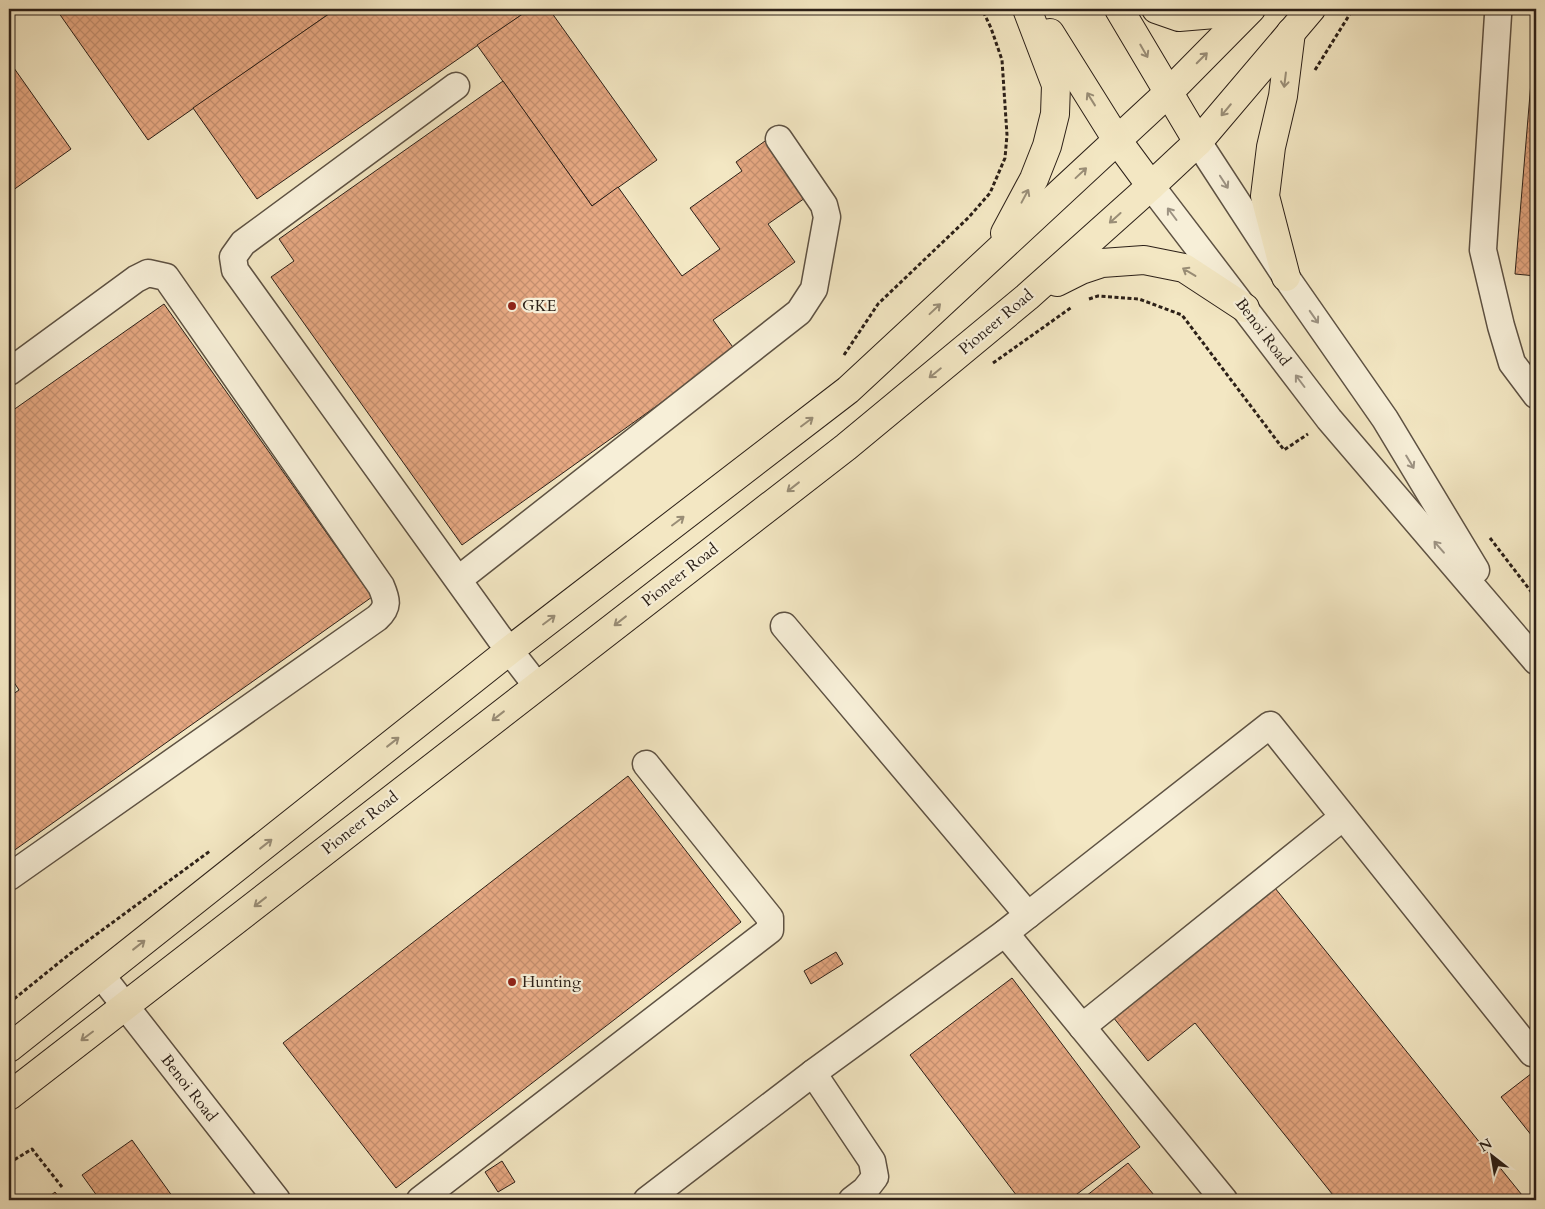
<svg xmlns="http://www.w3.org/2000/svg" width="1545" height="1209" font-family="Cardo,serif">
  <defs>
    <pattern id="building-cross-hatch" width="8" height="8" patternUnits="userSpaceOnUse" patternTransform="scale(1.25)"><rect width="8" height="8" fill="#e6a882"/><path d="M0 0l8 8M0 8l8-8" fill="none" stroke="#c59070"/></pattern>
  </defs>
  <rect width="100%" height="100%" fill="#f3e7c3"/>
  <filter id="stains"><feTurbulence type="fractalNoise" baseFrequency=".004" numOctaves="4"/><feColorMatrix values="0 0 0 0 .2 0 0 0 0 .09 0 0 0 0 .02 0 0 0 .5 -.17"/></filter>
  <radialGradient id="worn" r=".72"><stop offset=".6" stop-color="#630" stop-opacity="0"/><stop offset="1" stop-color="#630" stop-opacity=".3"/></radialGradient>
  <g fill="url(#building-cross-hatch)" stroke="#2c2018">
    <path d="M 56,9 L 336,9 L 148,140 Z"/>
    <path d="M 336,9 L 530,9 L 257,199 L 193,108 Z"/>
    <path d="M 530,9 L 549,9 L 657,160 L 592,206 L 477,45 Z"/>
    <path d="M 1536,22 L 1536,276 L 1515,274 Z"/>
    <path d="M 9,61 L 71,149 L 9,193 Z"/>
    <path d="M 503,81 L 592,206 L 618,187 L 682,276 L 720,249 L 690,208 L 742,171 L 736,162 L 765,141 L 805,198 L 768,224 L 795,262 L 713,320 L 735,350 L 462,545 L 271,277 L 294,261 L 279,239 Z"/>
    <path d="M 164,304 L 372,597 L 9,854 L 9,697 L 19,690 L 9,675 L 9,413 Z"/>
    <path d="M 628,776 L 741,922 L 396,1188 L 283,1043 Z"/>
    <path d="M 1275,888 L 1526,1200 L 1337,1200 L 1195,1023 L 1148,1061 L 1113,1017 Z"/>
    <path d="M 836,952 L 843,964 L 811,984 L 804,971 Z"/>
    <path d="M 1012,978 L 1140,1147 L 1069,1200 L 1020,1200 L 910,1055 Z"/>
    <path d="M 1536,1070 L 1536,1141 L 1501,1097 Z"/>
    <path d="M 132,1140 L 175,1200 L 100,1200 L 82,1175 Z"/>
    <path d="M 502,1161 L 515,1182 L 498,1192 L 485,1172 Z"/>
    <path d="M 1128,1163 L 1158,1200 L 1081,1200 Z"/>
    <path d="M 55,1192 L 61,1200 L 45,1200 Z"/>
  </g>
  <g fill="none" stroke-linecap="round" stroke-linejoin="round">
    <defs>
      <g id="minor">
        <path d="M 1498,15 L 1483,250 L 1501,326 L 1512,363 L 1536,395"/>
        <path d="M 456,86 L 243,243 L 233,257 L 235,270 L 499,637 L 537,686"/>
        <path d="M 1198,142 L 1286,277 L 1385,419 L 1476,570"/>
        <path d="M 1151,186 L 1329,419 L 1536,661"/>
        <path d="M 9,372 L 136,279 L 148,273 L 166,277 L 381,586 C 387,600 389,607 377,618 L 9,877"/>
        <path d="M 459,579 L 799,312 L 814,289 L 827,217 L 824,205 L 779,139"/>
        <path d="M 784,626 L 1028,915"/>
        <path d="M 1005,933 L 1224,1200"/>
        <path d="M 101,975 L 277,1200"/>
        <path d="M 1082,1027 L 1343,817"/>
        <path d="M 813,1073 L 872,1161 L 875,1177 L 865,1190 L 852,1200"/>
        <path d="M 420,1200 L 770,930 L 770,918 L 646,764"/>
        <path d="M 647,1200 L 813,1073 L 1005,933 L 1270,725 L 1532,1053 L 1536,1050"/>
      </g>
      <g id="major">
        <path d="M 1119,9 L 1198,142"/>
        <path d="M 1156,9 L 1179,17 L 1215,14 L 1232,9"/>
        <path d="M 1050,33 L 1117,140 L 1151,186"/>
        <path d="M 1005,233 L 1034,179 L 1047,146 L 1055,114 L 1056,85 L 1027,9"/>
        <path d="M 1286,277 L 1265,196 L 1271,147 L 1283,96 L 1291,32"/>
        <path d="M 1057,282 L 1081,270 L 1102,263 L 1144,260 L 1184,268 L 1245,308"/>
        <path d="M 9,1048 L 510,650 L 848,390 L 1168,93 L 1251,9"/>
        <path d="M 9,1096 L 846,447 L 1027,297 L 1151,186 L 1198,142 L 1311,9"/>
      </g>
    </defs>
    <use href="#minor" stroke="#5e5243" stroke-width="29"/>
    <use href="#major" stroke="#2c2018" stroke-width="30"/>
    <g stroke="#2c2018" stroke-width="3" stroke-dasharray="4 2.5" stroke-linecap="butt">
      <path d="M 1315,70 L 1353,9"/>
      <path d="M 1089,299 L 1098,296 L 1139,299 L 1182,315 L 1284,450 L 1308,434"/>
      <path d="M 844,355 L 878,304 L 969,217 L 990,193 L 1005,158 L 1007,135 L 1002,60 L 991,28 L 982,9"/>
      <path d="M 993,363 L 1072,307"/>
      <path d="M 1490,538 L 1536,598"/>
      <path d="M 9,1003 L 71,953 L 210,851"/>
      <path d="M 9,1163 L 32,1149 L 62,1187"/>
    </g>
    <use href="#minor" stroke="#f7efd8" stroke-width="26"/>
    <use href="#major" stroke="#f3e7c3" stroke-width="28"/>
  </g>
  <defs><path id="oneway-shaft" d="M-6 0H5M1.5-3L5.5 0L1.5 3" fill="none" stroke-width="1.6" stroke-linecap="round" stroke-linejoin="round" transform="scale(1.25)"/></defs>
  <g stroke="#998d76">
    <use href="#oneway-shaft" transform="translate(1144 51) rotate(60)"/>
    <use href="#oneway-shaft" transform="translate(1202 58) rotate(-45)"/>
    <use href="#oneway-shaft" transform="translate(1285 80) rotate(97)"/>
    <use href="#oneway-shaft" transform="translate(1091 99) rotate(-122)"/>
    <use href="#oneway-shaft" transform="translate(1226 110) rotate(130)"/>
    <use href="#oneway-shaft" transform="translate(1081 173) rotate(-43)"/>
    <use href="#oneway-shaft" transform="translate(1025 196) rotate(-62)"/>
    <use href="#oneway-shaft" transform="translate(1115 218) rotate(138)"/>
    <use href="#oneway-shaft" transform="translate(1189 272) rotate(-149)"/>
    <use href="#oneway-shaft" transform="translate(935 309) rotate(-43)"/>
    <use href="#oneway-shaft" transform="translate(935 373) rotate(141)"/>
    <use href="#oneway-shaft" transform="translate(807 422) rotate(-37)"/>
    <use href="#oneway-shaft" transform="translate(793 487) rotate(142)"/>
    <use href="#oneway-shaft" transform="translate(678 521) rotate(-37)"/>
    <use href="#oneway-shaft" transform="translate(549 620) rotate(-37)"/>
    <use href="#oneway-shaft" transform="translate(620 621) rotate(142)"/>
    <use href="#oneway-shaft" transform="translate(498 716) rotate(142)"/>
    <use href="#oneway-shaft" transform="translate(393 742) rotate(-38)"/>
    <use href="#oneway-shaft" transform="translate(266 844) rotate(-38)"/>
    <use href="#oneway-shaft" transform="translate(260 902) rotate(142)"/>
    <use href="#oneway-shaft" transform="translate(139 945) rotate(-38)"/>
    <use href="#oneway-shaft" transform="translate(87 1036) rotate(143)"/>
  </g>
  <g stroke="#9c9282">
    <use href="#oneway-shaft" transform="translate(1224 182) rotate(57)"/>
    <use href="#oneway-shaft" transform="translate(1172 214) rotate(-127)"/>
    <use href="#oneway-shaft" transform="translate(1314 317) rotate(55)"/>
    <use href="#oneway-shaft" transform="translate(1300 381) rotate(-127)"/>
    <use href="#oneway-shaft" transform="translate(1410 462) rotate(59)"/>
    <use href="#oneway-shaft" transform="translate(1439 547) rotate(-131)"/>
  </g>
  <g fill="#8f2418" stroke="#f7efd8" stroke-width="2">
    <circle cx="512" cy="306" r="5"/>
    <circle cx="512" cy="982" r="5"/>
  </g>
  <g text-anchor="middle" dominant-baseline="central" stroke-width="4.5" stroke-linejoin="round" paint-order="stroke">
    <g font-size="16" fill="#2c2018" stroke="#f7efd8" text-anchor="start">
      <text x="522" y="306">GKE</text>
      <text x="522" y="982">Hunting</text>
    </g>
    <g font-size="16" fill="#2c2018" stroke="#f7efd8">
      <text transform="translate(996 322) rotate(-40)">Pioneer Road</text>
      <text transform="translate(1263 332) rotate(53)">Benoi Road</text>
      <text transform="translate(680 575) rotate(-38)">Pioneer Road</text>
      <text transform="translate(360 823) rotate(-38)">Pioneer Road</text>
      <text transform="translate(189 1088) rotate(52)">Benoi Road</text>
    </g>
  </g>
  <rect width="1545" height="1209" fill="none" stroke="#f3e7c3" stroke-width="30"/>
  <rect x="10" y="10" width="1525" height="1189" fill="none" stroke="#2c2018" stroke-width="2.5"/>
  <rect x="15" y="15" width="1515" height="1179" fill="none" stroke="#2c2018"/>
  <g transform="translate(1492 1156) rotate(329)" stroke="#f7efd8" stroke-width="4" paint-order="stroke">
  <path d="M0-4L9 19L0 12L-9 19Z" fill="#2c2018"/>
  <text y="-8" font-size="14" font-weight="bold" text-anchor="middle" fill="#2c2018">N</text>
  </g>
  <rect width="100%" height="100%" filter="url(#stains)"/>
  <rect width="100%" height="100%" fill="url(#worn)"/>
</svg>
